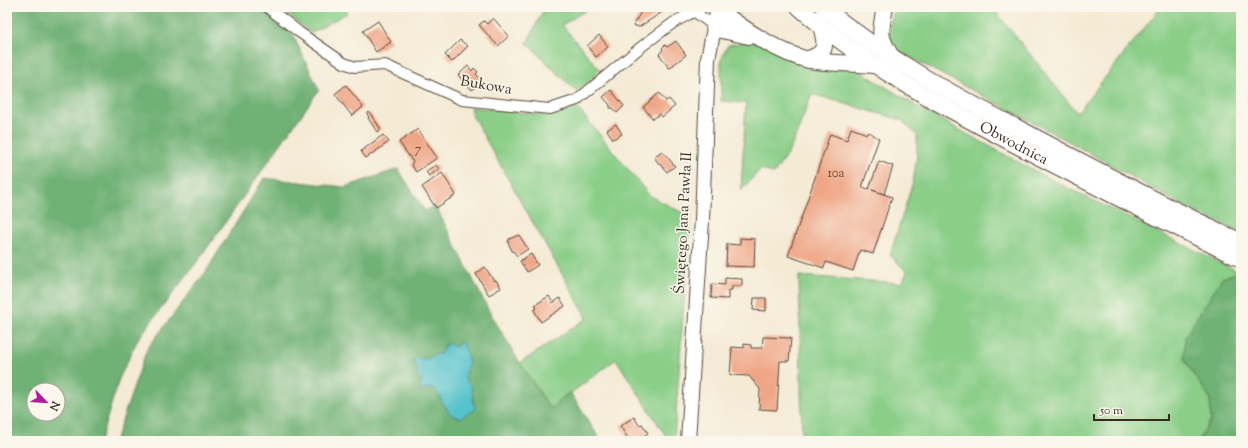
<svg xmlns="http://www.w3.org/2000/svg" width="1248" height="448" font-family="'Sorts Mill Goudy',serif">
  <rect width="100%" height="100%" fill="#fbf7ec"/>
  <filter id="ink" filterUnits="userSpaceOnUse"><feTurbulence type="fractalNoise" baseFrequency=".025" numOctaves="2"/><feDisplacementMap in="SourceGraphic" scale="8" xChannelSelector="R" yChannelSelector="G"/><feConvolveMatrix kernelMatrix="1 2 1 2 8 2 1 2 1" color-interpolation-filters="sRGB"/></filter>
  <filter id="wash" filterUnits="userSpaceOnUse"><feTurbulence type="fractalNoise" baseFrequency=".012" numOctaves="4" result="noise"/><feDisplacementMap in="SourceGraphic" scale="16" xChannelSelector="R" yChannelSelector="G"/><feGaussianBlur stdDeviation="0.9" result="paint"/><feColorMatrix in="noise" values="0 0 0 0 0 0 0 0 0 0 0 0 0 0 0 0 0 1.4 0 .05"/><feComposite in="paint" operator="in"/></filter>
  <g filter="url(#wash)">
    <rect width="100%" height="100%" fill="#f4ebd5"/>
    <g fill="#8ace88" stroke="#627c53">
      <path d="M 279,7 L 344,7 L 347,13 L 311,33 Z"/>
      <path d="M 545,7 L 591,7 L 562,25 L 600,70 L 577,92 L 527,43 Z"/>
      <path d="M 895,7 L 992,7 L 1077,113 L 1161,7 L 1241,7 L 1241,233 L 1189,209 L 1070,142 L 894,49 C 885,31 890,26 895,7 Z"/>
      <path d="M 751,41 L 858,70 L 923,110 L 1048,178 L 1239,272 L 1222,278 L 1184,359 L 1210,399 L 1211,420 L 1198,441 L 812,441 L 802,440 L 799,276 L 902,283 L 907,272 L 890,255 L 913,182 L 917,155 L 917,135 L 901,120 L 812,94 L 791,148 L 774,174 L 761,169 L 741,190 L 746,103 L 721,101 L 721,60 L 728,45 Z"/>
      <path d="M 576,106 L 649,195 L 690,217 L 674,441 L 669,441 L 616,359 L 550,409 L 520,363 L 587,318 L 472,115 L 471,107 L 545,115 Z"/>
    </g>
    <g fill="#6fb174" stroke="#556e49" fill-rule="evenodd">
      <path d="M 7,7 L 258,7 L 292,33 L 319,90 L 200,258 L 138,339 L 119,379 L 100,441 L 7,441 ZM 34,390 L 58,390 L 58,414 L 34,414 Z"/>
      <path d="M 398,169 L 425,211 L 435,205 L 489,311 L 520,363 L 550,408 L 570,392 L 601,441 L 115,441 L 147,349 L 205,273 L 264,178 L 345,187 Z"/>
      <path d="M 1239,272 L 1241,272 L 1241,441 L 1198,441 L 1211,420 L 1210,399 L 1184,359 L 1185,337 L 1222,278 Z"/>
    </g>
    <path fill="#55c3cb" stroke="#487674" d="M 461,341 L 465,348 L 469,363 L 466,370 L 465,377 L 467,382 L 471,386 L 475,409 C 471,414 466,413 461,418 L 451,415 L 440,399 L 441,397 L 436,392 L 435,389 C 429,387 425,389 420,392 L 420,386 L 422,381 L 417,375 C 418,370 417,366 413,362 L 413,359 C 419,356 421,359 426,359 C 432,358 435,353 441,354 L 445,344 L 452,344 L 453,347 L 456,347 Z"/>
    <g id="blocks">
      <g fill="#efa686">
        <path d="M 644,7 L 657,7 L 664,11 L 639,27 L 633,25 Z"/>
        <path d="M 493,18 L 509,36 L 498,46 L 479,25 L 484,21 L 487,24 Z"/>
        <path d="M 378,21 L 391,42 L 376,52 L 363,31 Z"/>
        <path d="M 599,35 L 608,47 L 596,57 L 587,46 Z"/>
        <path d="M 460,40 L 468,46 L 452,62 L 445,55 Z"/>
        <path d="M 676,41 L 686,55 L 673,65 L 672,67 L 669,68 L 659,54 L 663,50 L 662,48 L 665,45 L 667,47 Z"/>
        <path d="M 468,66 L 472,71 L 474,68 L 478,72 L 476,74 L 482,81 L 472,90 L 458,75 Z"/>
        <path d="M 346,85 L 363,107 L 352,116 L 335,94 Z"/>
        <path d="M 611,90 L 624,106 L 617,113 L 613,108 L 610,108 L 610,105 L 603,97 Z"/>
        <path d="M 659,93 L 666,101 L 669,99 L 675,106 L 662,117 L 660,114 L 653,119 L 643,107 Z"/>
        <path d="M 369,112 L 381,129 L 377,132 L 368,118 L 369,117 L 367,114 Z"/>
        <path d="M 616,124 L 622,134 L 613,139 L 607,130 Z"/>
        <path d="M 851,128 L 867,134 L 868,132 L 873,134 L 872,135 L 879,138 L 862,187 L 869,189 L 879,161 L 893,166 L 884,194 L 872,190 L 892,197 L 873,254 L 860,250 L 853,271 L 826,262 L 824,268 L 788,256 L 830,134 L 847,140 Z"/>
        <path d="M 418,129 L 437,158 L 416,172 L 411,164 L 413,162 L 399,142 Z"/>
        <path d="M 383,135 L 389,142 L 366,158 L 361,151 Z"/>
        <path d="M 662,151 L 675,166 L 667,172 L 660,164 L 659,164 L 654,157 Z"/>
        <path d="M 436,165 L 439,169 L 429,176 L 426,171 Z"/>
        <path d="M 442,173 L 456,195 L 436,208 L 422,187 Z"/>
        <path d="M 519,235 L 528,249 L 517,256 L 514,252 L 512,251 L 508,242 L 509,239 Z"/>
        <path d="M 740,238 L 755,239 L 754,267 L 726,266 L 727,244 L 740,245 Z"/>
        <path d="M 531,254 L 538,265 L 527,272 L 520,261 Z"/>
        <path d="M 485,267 L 494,281 L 496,280 L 501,288 L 489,295 L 476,274 Z"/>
        <path d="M 725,278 L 742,279 L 742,286 L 732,286 L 732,290 L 728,290 L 728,299 L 711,298 L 712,284 L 725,285 Z"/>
        <path d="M 549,296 L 553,303 L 560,298 L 565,306 L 541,322 L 534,310 L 537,308 L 535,305 Z"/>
        <path d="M 754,298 L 766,298 L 766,311 L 753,310 Z"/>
        <path d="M 763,337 L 791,338 L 789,361 L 780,361 L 777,410 L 759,409 L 760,389 L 749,376 L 730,375 L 732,347 L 744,348 L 744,344 L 751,345 L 751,348 L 762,348 Z"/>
        <path d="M 634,417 L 639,425 L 642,424 L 648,433 L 636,441 L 633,437 L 629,440 L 620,426 Z"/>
      </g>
    </g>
  </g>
  <g filter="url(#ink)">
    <use href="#blocks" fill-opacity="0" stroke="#574739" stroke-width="1"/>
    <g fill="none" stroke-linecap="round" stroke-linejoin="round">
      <defs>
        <g id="street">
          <path d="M 267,7 L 299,32 L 344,63 L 355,67 L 385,65 L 462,100 L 550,109 L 577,100 L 641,47 L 673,23 L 702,7"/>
          <path d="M 695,12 L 714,26"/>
        </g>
        <path id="secondary" d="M 688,441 L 702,220 L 708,59 L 718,7"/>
        <g id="primary">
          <path id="s1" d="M 799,7 C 865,66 942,106 1020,147 C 1093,185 1167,223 1241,259"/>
          <path d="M 823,7 C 887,60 958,97 1031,135 C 1100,172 1170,208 1241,242"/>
          <path d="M 885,7 C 881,31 877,34 891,56"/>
          <path d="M 717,9 C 742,28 778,53 809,60 C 830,64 852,63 873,65"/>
          <path d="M 714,26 L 722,30 L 749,36"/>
          <path d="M 808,59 C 828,54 826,43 821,26"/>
        </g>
      </defs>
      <use href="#street" stroke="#574739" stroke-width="12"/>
      <use href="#secondary" stroke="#574739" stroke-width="16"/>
      <use href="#primary" stroke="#574739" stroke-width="18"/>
      <use href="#street" stroke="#fff" stroke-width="10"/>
      <use href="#secondary" stroke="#fff" stroke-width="14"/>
      <use href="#primary" stroke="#fff" stroke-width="16"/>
    </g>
  </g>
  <g text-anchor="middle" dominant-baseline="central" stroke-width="3" stroke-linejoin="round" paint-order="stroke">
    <g font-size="13" fill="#684938">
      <text x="418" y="150">7</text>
      <text x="836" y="174">10a</text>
    </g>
    <g font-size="15" fill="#3b2a1e" stroke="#fbf7ec">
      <text transform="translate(486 86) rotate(10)">Bukowa</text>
      <text stroke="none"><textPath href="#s1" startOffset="255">Obwodnica</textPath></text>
      <text transform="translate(684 223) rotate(-87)">Świętego Jana Pawła II</text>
    </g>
  </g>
  <rect width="1248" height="448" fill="none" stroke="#fbf7ec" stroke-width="24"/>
  <g transform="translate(46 402) rotate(115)"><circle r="19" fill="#fbf7ec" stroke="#aea59a"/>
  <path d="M0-3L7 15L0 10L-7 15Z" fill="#b5179e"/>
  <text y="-6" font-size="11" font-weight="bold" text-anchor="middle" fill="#3b2a1e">N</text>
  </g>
  <path d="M1094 414v6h75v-6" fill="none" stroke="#3b2a1e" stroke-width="2"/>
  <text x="1100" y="414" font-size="12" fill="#3b2a1e" stroke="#fbf7ec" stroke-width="3" paint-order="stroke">50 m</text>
</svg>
